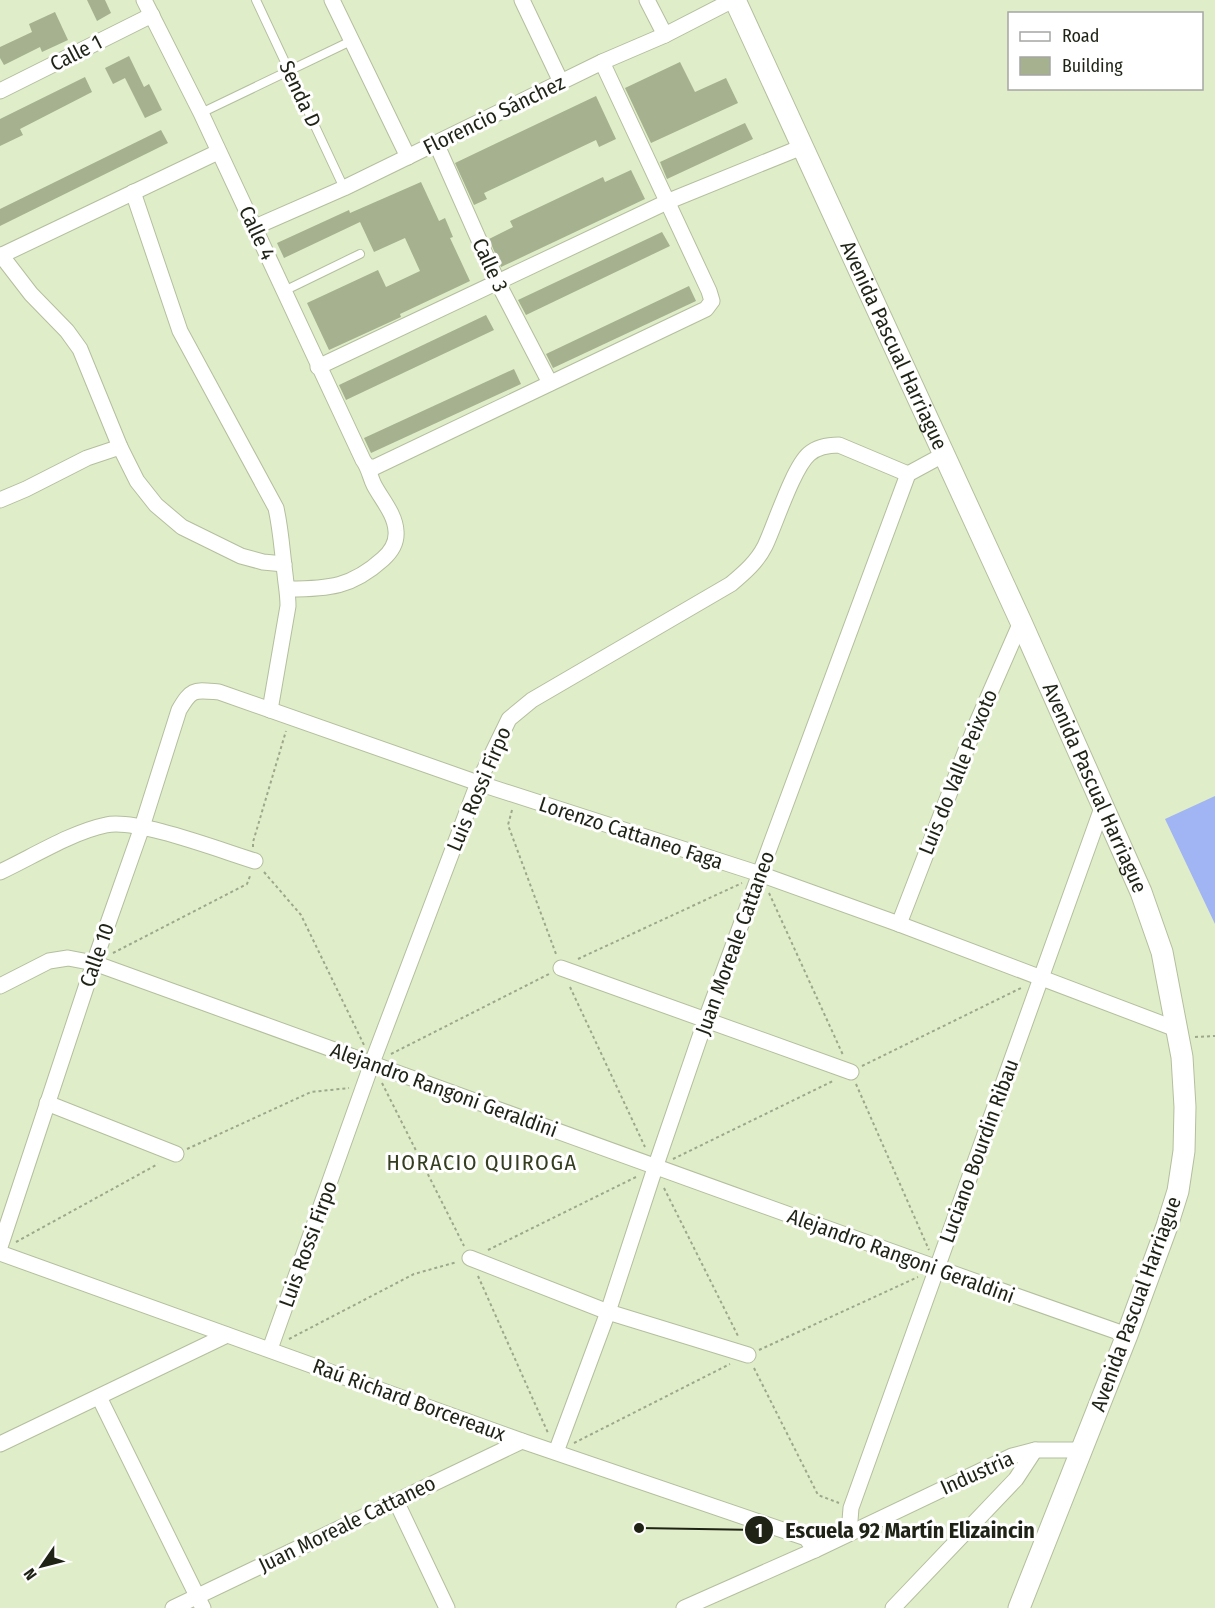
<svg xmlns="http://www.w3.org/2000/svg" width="1215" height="1608" font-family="'Fira Sans Condensed',sans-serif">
  <rect width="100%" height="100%" fill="#e0edc9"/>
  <path fill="#a1b4f3" d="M 1215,796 L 1215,924 L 1165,819 Z"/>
  <g fill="#a5b18f">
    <path d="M 87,0 L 105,0 L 111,13 L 97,21 Z"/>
    <path d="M 55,12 L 68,40 L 42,52 L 40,47 L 4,65 L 0,58 L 0,47 L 32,32 L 29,24 Z"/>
    <path d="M 129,56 L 144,87 L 149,84 L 162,110 L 145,118 L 125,78 L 113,84 L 105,68 Z"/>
    <path d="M 680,62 L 695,92 L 726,78 L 738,103 L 651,143 L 625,88 Z"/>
    <path d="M 85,77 L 92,92 L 20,129 L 23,135 L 0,146 L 0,119 Z"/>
    <path d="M 596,96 L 616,139 L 599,147 L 596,140 L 484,193 L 487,199 L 474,205 L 455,163 Z"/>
    <path d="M 745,123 L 753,139 L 667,179 L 660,162 Z"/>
    <path d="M 161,130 L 168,143 L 0,226 L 0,209 Z"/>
    <path d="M 631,170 L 645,199 L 501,267 L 489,239 L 513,227 L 510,221 L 603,177 L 605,182 Z"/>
    <path d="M 421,182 L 439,221 L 445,218 L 453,237 L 450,238 L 470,281 L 400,314 L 401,317 L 329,350 L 307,303 L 378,270 L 386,287 L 420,271 L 405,238 L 374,252 L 360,222 L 284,258 L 277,243 L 349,210 L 350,213 Z"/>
    <path d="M 662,232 L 670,246 L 526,315 L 518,300 Z"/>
    <path d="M 689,286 L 696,301 L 553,368 L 546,354 Z"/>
    <path d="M 486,315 L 494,330 L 346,400 L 339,385 Z"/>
    <path d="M 514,369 L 521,384 L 371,453 L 364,438 Z"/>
  </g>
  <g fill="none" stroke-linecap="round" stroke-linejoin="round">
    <defs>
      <g id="lane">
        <path d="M 256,0 L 344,188"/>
        <path d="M 201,113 L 351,41"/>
        <path d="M 284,291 L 360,254"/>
      </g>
      <g id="street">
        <path d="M 144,0 L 201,113 L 363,460 C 369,468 370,477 374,485 C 382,500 395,514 396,531 C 397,542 391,552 383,559 C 352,587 329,589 289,589"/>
        <path d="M 332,0 L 408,157"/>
        <path d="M 522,0 L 561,82"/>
        <path d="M 647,0 L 665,35"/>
        <path d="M 0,91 L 152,15"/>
        <path d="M 436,143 L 498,283 L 550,383"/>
        <path d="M 133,192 L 180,331 L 276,508 C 281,530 282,551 285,574 C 286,585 288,594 288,606 L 270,710"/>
        <path d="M 255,227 L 344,188 L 602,62 L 665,35 L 733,0"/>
        <path d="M 1,255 L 31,294 L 67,331 L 80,349 L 120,447 L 137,481 L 156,505 L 182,527 L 241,556 L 263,562 L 284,564"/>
        <path d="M 0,256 L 218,152"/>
        <path d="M 318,367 L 669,201 L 802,147"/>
        <path d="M 368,467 L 375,467 L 706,309 L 712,301 L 709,291 L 602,62"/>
        <path d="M 0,500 L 26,489 L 87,458 L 120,447"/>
        <path d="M 0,872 C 32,857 72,832 106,825 C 136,818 222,851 255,861"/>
        <path d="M 899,924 L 975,727 L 1021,622"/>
        <path d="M 561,968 L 851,1072"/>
        <path d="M 0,986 L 49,961 L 68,958 L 94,963 C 438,1087 781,1214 1127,1335"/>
        <path d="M 47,1103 L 176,1154"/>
        <path d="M 0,1247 L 94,963 L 142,827 L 179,710 C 192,688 194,690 219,692 L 478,783 L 760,874 L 899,924 L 1176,1029"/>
        <path d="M 0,1253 L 522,1441 L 806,1538 L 815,1550"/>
        <path d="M 470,1258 L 608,1312 L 748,1355"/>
        <path d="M 270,1349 L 372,1063 L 478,783 L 509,719 L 532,700 L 731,584 C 744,573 757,562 765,546 C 775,525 793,468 809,454 C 817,447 829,445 839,445 L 908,474"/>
        <path d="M 99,1397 L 203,1608"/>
        <path d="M 0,1444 L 227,1335"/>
        <path d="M 556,1452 L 608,1312 L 655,1168 L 706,1019 L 908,474 L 943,455"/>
        <path d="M 396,1501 L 447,1608"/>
        <path d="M 849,1533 L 851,1508 L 1103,805"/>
        <path d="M 173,1608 L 522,1441"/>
        <path d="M 684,1608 L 815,1550 L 1012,1456 L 1035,1450 L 1080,1450"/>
        <path d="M 893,1608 L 1016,1479 L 1035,1450"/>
      </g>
      <g id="secondary">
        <path id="s1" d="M 735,0 L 1021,622 L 1141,892 L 1162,952 L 1182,1057 L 1185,1107 L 1184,1151 L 1178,1191 L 1167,1226 L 1127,1335 L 1019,1608"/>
      </g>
    </defs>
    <use href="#lane" stroke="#b3bf9d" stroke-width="10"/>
    <use href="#street" stroke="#b3bf9d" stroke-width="17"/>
    <use href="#secondary" stroke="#b3bf9d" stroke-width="23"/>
    <g stroke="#9da78b" stroke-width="2" stroke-dasharray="3 3" stroke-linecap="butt">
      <path d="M 512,810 L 508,825 L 556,954"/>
      <path d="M 253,847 L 253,842 L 286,731"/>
      <path d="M 264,872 L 301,915 L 364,1045"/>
      <path d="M 769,893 L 843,1055"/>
      <path d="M 113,953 L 247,884 L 250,876"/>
      <path d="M 578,959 L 742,883"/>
      <path d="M 570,987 L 645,1147"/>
      <path d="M 1195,1037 L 1215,1036"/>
      <path d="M 391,1054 L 549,974"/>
      <path d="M 862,1066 L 1021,988"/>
      <path d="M 382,1083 L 464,1246"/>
      <path d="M 856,1084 L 929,1250"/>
      <path d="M 187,1149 L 311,1092 L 349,1088"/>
      <path d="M 673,1159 L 833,1081"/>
      <path d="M 664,1188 L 738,1336"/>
      <path d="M 16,1242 L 158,1164"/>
      <path d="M 488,1250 L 636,1177"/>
      <path d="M 478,1276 L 548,1433"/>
      <path d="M 289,1339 L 414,1274 L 457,1262"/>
      <path d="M 759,1350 L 918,1277"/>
      <path d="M 754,1368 L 818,1495 L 839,1503"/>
      <path d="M 574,1443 L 730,1364"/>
    </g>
    <use href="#lane" stroke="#fff" stroke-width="8"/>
    <use href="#street" stroke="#fff" stroke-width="15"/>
    <use href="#secondary" stroke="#fff" stroke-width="21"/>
  </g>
  <g text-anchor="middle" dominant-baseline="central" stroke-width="6" stroke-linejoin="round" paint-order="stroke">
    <g font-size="21" fill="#1f2316" stroke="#fff">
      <text transform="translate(76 53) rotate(-27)">Calle 1</text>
      <text transform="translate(300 94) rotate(65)">Senda D</text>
      <text transform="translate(494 115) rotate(-26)">Florencio Sánchez</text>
      <text transform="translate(257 233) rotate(65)">Calle 4</text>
      <text transform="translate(490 265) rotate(65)">Calle 3</text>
      <text stroke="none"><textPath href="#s1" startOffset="380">Avenida Pascual Harriague</textPath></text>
      <text transform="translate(958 772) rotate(-68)">Luis do Valle Peixoto</text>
      <text stroke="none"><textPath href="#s1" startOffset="866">Avenida Pascual Harriague</textPath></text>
      <text transform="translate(479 789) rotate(-67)">Luis Rossi Firpo</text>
      <text transform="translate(631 833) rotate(18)">Lorenzo Cattaneo Faga</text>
      <text transform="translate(735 943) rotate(-70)">Juan Moreale Cattaneo</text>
      <text transform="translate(97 955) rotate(-71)">Calle 10</text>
      <text transform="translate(444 1090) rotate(20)">Alejandro Rangoni Geraldini</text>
      <text transform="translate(979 1151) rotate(-70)">Luciano Bourdin Ribau</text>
      <text transform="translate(308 1244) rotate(-70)">Luis Rossi Firpo</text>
      <text transform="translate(901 1256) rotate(20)">Alejandro Rangoni Geraldini</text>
      <text transform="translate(1136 1304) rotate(-70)">Avenida Pascual Harriague</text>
      <text transform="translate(409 1400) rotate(20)">Raú Richard Borcereaux</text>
      <text transform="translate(977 1473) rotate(-24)">Industria</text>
      <text transform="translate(347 1524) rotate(-26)">Juan Moreale Cattaneo</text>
    </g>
    <g font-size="22" letter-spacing="1.5" fill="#353e21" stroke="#fff">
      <text x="482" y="1162">HORACIO QUIROGA</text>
    </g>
  </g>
  <path fill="none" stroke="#1f2316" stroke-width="2" d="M639 1528L759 1530"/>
  <g fill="#1f2316" stroke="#fff" stroke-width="2">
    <circle cx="639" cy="1528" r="6"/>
    <circle cx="759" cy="1530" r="15"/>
  </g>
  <g font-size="18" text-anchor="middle" font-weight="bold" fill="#fff">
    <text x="759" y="1537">1</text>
  </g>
  <g font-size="22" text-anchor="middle" font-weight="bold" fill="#1f2316" stroke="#fff" stroke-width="6" stroke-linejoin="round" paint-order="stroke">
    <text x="910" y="1538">Escuela 92 Martín Elizaincin</text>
  </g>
  <rect x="1008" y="12" width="195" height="78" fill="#ffffff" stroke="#a5a7a2" stroke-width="1.5"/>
  <rect x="1020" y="32" width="30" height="9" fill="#ffffff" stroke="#a5a7a2" stroke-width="1.5"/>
  <text x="1062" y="42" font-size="18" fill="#1f2316">Road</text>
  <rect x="1020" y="57" width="30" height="18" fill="#a5b18f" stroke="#a5a7a2" stroke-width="1.5"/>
  <text x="1062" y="72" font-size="18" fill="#1f2316">Building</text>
  <g transform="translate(42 1566) rotate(235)" stroke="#ffffff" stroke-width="4.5" paint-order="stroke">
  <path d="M0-4.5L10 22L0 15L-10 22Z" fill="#1f2316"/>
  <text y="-9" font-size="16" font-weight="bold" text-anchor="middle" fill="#1f2316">N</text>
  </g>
</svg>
